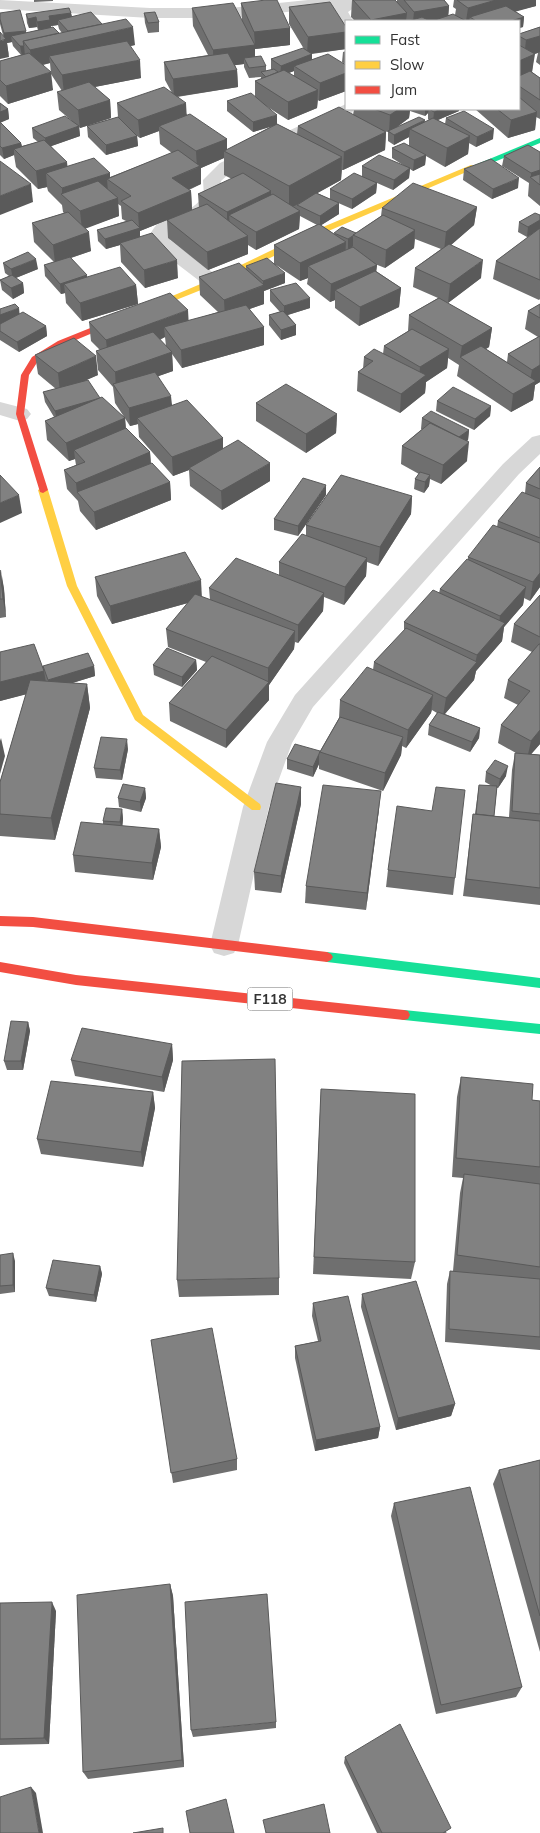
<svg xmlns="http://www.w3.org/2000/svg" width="540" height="1833" font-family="Mulish,sans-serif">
  <rect width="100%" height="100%" fill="#fff"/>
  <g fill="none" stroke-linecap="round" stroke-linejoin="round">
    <g fill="#d7d7d7" fill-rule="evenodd">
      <path d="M 0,0 L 150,8 L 230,8 L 308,0 L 365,0 L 348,12 L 353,21 L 346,21 L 346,29 L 340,27 L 331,10 L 333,7 L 230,18 L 150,18 L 0,9 Z"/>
      <path d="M 346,104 L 346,109 L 354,109 L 352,113 L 232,171 L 221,181 C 221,186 223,193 222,197 C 218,216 182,222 170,232 L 170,240 L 220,278 L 223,282 L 220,286 L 206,286 L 155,247 L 150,236 C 156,218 173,217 188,210 C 194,207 199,201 204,197 L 203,180 L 220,163 Z"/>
      <path d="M 0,402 L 27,409 L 31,414 L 27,419 L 20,421 L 0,415 Z"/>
      <path d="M 540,435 L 540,454 L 519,474 L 313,707 L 292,743 L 269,807 L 238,945 L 234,953 L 224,956 L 214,953 L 210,945 L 243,807 L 267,742 L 295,695 L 503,464 L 532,437 Z"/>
    </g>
    <g fill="#16e098" fill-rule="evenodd">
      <path d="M 540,138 L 540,143 L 477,169 L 470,167 Z"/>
      <path d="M 327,952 L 540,978 L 540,988 L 327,962 L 323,960 L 321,957 L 323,954 Z"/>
      <path d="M 404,1010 L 540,1024 L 540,1034 L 404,1020 L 400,1019 L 398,1015 L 400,1011 Z"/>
    </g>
    <g fill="#ffcf43" fill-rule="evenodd">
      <path d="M 471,165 L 478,167 L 305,241 L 216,284 L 151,310 L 144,308 L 210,280 L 299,237 Z"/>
      <path d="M 43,487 L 48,490 L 77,586 L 143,715 L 260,804 L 261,807 L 260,810 L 252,810 L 135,720 L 67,586 L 38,490 Z"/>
    </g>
    <g fill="#f24e42" fill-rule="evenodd">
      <path d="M 145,306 L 152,308 L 64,345 L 38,361 L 29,375 L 24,414 L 48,490 L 43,493 L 40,492 L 16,414 L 21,375 L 32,357 L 58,341 Z"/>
      <path d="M 0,916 L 33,917 L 327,952 L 331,954 L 333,957 L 331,960 L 327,962 L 33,927 L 0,926 Z"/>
      <path d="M 0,962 L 76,975 L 404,1010 L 408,1011 L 410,1015 L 408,1019 L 404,1020 L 76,985 L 0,972 Z"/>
    </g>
  </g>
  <g fill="#6f6f6f" fill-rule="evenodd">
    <path d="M 34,0 L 53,0 L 53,1 L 34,2 Z"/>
    <path d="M 352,0 L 395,0 L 397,2 L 397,0 L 444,0 L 449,6 L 448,15 L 455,15 L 456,9 L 453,7 L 454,0 L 536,0 L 536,6 L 515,11 L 524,17 L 523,27 L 519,28 L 519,21 L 355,21 L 351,17 Z"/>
    <path d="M 241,3 L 290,28 L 290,45 L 255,49 L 255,57 L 266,66 L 266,71 L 271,70 L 271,59 L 304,49 L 289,24 L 289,7 L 346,27 L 346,49 L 312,54 L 312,59 L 345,64 L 342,62 L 343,52 L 346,51 L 346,91 L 319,101 L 318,100 L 317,108 L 288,120 L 266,106 L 277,124 L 297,134 L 298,126 L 353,115 L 354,109 L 459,109 L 459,111 L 438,120 L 445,124 L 446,118 L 493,139 L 476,147 L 469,143 L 468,154 L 445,167 L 426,156 L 425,165 L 413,171 L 410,169 L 409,178 L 393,190 L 377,183 L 376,193 L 352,209 L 336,202 L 339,214 L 321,225 L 334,234 L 356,233 L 381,216 L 382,208 L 477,207 L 474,225 L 451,245 L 481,278 L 448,303 L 444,301 L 492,328 L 489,347 L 486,349 L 507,362 L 508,354 L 538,337 L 525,329 L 528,311 L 540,304 L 540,382 L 535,385 L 533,400 L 511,412 L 457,376 L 459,365 L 448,358 L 447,368 L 426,382 L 425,393 L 400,413 L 357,391 L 358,372 L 363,369 L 364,357 L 383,354 L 384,346 L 408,331 L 409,315 L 438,298 L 413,287 L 415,268 L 441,249 L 415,239 L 414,248 L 385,268 L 375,264 L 377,265 L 376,271 L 401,288 L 399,307 L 359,326 L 335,308 L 335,300 L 330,302 L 307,284 L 308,278 L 300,281 L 276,265 L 285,283 L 264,291 L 264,304 L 249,309 L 264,327 L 264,345 L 182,368 L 172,354 L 173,371 L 158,376 L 172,405 L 223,438 L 223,449 L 270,481 L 222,510 L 190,486 L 189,470 L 173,476 L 139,437 L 138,424 L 130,426 L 115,403 L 113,387 L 98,370 L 96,351 L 100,350 L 91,341 L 89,322 L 189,321 L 218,312 L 200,295 L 199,277 L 246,269 L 246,266 L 274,263 L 274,245 L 317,225 L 300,216 L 299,229 L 256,250 L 248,245 L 248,254 L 208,270 L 168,238 L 167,220 L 199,208 L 198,194 L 232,179 L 224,175 L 224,158 L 201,168 L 201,184 L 189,190 L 191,191 L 192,210 L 140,231 L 140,237 L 178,278 L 145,288 L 121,262 L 120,245 L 106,249 L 98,241 L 97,230 L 126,221 L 122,219 L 121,206 L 118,204 L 119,216 L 85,228 L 91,251 L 71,258 L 87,277 L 136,285 L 138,304 L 82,321 L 66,303 L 65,293 L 61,294 L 45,276 L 44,265 L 54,262 L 34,242 L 32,223 L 64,213 L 63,212 L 62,205 L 48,191 L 47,187 L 38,189 L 16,167 L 14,155 L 4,159 L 0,155 L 0,103 L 8,109 L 9,119 L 0,122 L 21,143 L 22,146 L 38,142 L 33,138 L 32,128 L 72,121 L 59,110 L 57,92 L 62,91 L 51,74 L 50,63 L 43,65 L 53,90 L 8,104 L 0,96 L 0,61 L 21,55 L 13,46 L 12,42 L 7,43 L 9,57 L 0,24 L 0,13 L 26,33 L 38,30 L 37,27 L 29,28 L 27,23 L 26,14 L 71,13 L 72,16 L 102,24 L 135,45 L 130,46 L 141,78 L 94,87 L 110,100 L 111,118 L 80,128 L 79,127 L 80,136 L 51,146 L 67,166 L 110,177 L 172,153 L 160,144 L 159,131 L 140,138 L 137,136 L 138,146 L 106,155 L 88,137 L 87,126 L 118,117 L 117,103 L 172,93 L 165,80 L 164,62 L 208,55 L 193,26 L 192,8 L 242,20 ZM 58,25 L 59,29 L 62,33 L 59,33 L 51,27 L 51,26 ZM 244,64 L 244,67 L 249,78 L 261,77 L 261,79 L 255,81 L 255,97 L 227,101 L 227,111 L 253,132 L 272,126 L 227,150 L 227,139 L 187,115 L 177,97 L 238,87 L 237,70 L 235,65 ZM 294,71 L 294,76 L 289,73 ZM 410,111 L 425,116 L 428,113 L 428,119 L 429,120 L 425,122 L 397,127 L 409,118 ZM 383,131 L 388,132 L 388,141 L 394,145 L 409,137 L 409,145 L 392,148 L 392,158 L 406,167 L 362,166 L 362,176 L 330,189 L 330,199 L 317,193 L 341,180 L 342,170 L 343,170 L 385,150 L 386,132 ZM 165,337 L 166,346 L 160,340 Z"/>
    <path d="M 144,13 L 159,22 L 159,32 L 148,33 L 145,23 Z"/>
    <path d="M 540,27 L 540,65 L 536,62 L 538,53 L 534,54 L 532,72 L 540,78 L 540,119 L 536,117 L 535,130 L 508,138 L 475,109 L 519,109 L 519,34 Z"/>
    <path d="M 540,152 L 540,206 L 528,196 L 529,183 L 502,166 L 504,156 Z"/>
    <path d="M 464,169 L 518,188 L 492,199 L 463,180 Z"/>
    <path d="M 540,215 L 540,299 L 539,300 L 493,279 L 496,261 L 531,235 L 527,237 L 518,232 L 519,222 Z"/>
    <path d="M 3,263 L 38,269 L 16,278 L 23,283 L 24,293 L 13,299 L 2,290 L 0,280 L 9,276 L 5,273 Z"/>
    <path d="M 270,290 L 310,308 L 288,315 L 296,325 L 296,335 L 281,340 L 269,325 L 269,315 L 280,312 L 270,301 Z"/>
    <path d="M 0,309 L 20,314 L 46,326 L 47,336 L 19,352 L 0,340 Z"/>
    <path d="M 35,355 L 98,375 L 85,380 L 100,398 L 125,418 L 126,428 L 150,452 L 151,463 L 170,482 L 171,500 L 96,530 L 80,511 L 78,501 L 67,489 L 64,470 L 76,465 L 75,459 L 69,461 L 47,440 L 45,421 L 54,417 L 45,402 L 43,392 L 56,389 L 38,374 Z"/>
    <path d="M 437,401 L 491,406 L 490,416 L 474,430 L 436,411 Z"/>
    <path d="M 256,403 L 337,414 L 336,433 L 306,453 L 256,421 Z"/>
    <path d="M 422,418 L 469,430 L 468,440 L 467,441 L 467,461 L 441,484 L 430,479 L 429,486 L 424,493 L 414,489 L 415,479 L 419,474 L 401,464 L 402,446 L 422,429 L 421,429 Z"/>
    <path d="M 540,467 L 540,587 L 530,601 L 524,598 L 523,605 L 504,627 L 502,641 L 476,671 L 474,680 L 445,714 L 480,728 L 479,738 L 470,752 L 428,735 L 429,725 L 437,713 L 432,710 L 431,713 L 406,748 L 402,746 L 401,755 L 383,791 L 319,769 L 319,764 L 313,777 L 287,769 L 287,759 L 320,751 L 339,718 L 340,700 L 373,670 L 374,662 L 404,631 L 404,622 L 439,593 L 440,589 L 468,560 L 468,557 L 497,527 L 498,521 L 525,493 L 526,483 Z"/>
    <path d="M 326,495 L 298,536 L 274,530 L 274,519 Z"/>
    <path d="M 412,496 L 411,514 L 378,566 L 367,562 L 366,576 L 344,605 L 324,597 L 323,611 L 298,643 L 295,642 L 294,649 L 269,685 L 269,700 L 226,748 L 170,721 L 169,703 L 206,662 L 168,647 L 166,629 L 188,603 L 112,624 L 97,596 L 95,577 L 202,597 L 210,600 L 209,588 L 279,575 L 279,562 L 306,535 L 306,525 Z"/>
    <path d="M 0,570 L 4,589 L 6,617 L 0,618 Z"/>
    <path d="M 540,595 L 540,744 L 531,754 L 540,755 L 540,905 L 463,896 L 471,831 L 473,814 L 475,814 L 479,785 L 492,786 L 485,782 L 486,772 L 506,776 L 498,788 L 497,788 L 494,816 L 509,817 L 512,770 L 515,753 L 516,753 L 498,743 L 501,725 L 518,705 L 504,698 L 508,680 L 532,652 L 511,642 L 514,624 Z"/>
    <path d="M 0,652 L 43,666 L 94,666 L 95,676 L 72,683 L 87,684 L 90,708 L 55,840 L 0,836 L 0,782 L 26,694 L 0,701 Z"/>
    <path d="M 196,660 L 197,670 L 182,687 L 154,675 L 153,665 Z"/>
    <path d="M 128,749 L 122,780 L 96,778 L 94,768 Z"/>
    <path d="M 301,787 L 301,804 L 281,893 L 255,890 L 254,872 Z"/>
    <path d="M 145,788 L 146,798 L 141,812 L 119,807 L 118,798 Z"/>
    <path d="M 122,809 L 123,819 L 122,826 L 159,829 L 161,847 L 153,880 L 75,872 L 73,855 L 103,824 L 103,821 Z"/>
    <path d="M 379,809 L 366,910 L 305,903 L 306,886 Z"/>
    <path d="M 432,811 L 455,878 L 453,895 L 386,887 L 388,870 Z"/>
    <path d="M 28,1022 L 30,1031 L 23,1070 L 7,1070 L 4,1061 Z"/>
    <path d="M 172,1044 L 173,1060 L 164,1092 L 75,1076 L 71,1060 Z"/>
    <path d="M 461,1077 L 532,1100 L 540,1101 L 540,1350 L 445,1342 L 447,1284 L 450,1271 L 453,1271 L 460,1193 L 463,1178 L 452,1177 L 457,1097 Z"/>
    <path d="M 321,1089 L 415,1262 L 411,1279 L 313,1274 Z"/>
    <path d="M 153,1092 L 155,1108 L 143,1167 L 41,1154 L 37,1139 Z"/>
    <path d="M 0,1255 L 15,1261 L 15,1292 L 0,1294 Z"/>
    <path d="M 100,1266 L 102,1274 L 96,1302 L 49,1296 L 46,1288 Z"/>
    <path d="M 279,1278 L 279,1295 L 179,1297 L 177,1280 Z"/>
    <path d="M 362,1294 L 455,1404 L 451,1416 L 396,1430 L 361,1307 Z"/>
    <path d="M 313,1303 L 380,1427 L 378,1438 L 315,1451 L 295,1358 L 295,1346 L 318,1341 L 312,1316 Z"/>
    <path d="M 151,1340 L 237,1459 L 237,1470 L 173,1483 Z"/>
    <path d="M 540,1460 L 540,1652 L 493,1484 L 499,1470 Z"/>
    <path d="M 394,1503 L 522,1687 L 516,1697 L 436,1714 L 391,1516 Z"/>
    <path d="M 170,1584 L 173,1596 L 184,1767 L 88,1779 L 83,1772 Z"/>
    <path d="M 0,1603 L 56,1611 L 49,1744 L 0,1745 Z"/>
    <path d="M 276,1722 L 276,1728 L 193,1737 L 191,1730 Z"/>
    <path d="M 345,1757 L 447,1833 L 377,1833 L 344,1763 Z"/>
  </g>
  <g fill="#5a5a5a">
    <path d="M 496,0 L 536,0 L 536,6 L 481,21 L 470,17 L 469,21 L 466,21 L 468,8 Z"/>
    <path d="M 449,6 L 448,21 L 413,21 L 414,12 Z"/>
    <path d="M 71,13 L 72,23 L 58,20 L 58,25 L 51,26 L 51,30 L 39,32 L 37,22 L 49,16 Z"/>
    <path d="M 407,13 L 406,21 L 370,21 L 371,20 Z"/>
    <path d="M 36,17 L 37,27 L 29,28 L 28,19 Z"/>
    <path d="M 524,17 L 523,27 L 519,28 L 519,21 L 511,21 Z"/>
    <path d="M 133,27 L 135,45 L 53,63 L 49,56 L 50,63 L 32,67 L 30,50 Z"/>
    <path d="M 290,28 L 290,45 L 255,49 L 255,63 L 244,58 L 244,64 L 214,68 L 213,50 L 255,45 L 254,32 Z"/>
    <path d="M 26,31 L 27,41 L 11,36 L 12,42 L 7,43 L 9,57 L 0,59 L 0,41 L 4,40 L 4,33 Z"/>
    <path d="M 346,32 L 346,49 L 307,54 L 308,37 Z"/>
    <path d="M 540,36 L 540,52 L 524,58 L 526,40 Z"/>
    <path d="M 20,46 L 24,46 L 25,56 L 22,56 Z"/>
    <path d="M 312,54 L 312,64 L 294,66 L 294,71 L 280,76 L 281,66 Z"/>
    <path d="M 535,54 L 532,72 L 519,78 L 519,61 Z"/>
    <path d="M 140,60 L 141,78 L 64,93 L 62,75 Z"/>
    <path d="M 237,70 L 238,87 L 174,97 L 173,79 Z"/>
    <path d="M 51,72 L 53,90 L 8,104 L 6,86 Z"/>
    <path d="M 346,73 L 346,91 L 319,101 L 320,83 Z"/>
    <path d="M 318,90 L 317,108 L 288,120 L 288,102 Z"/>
    <path d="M 110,100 L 111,118 L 80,128 L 78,110 Z"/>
    <path d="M 186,103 L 187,121 L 159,126 L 159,131 L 140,138 L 138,120 Z"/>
    <path d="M 8,109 L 9,119 L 0,123 L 0,112 Z"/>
    <path d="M 399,109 L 410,109 L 409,118 L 389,133 L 390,115 Z"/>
    <path d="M 425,109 L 435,109 L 429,109 L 428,113 L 425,116 Z"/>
    <path d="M 441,109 L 459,109 L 459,111 L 433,122 L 434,112 Z"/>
    <path d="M 537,112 L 535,130 L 508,138 L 511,120 Z"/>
    <path d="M 277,115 L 277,125 L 253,132 L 253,122 Z"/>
    <path d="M 425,120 L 424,130 L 410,129 L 409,137 L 394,145 L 394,135 Z"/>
    <path d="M 79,126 L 80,136 L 46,148 L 45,138 Z"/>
    <path d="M 494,129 L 493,139 L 476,147 L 477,137 Z"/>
    <path d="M 386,132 L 385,150 L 343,170 L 344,152 Z"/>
    <path d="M 137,136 L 138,146 L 106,155 L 106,145 Z"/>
    <path d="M 470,136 L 468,154 L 445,167 L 447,148 Z"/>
    <path d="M 227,139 L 227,153 L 224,151 L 224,158 L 201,168 L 201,184 L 173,196 L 172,178 L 197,168 L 196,151 Z"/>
    <path d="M 21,143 L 23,153 L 14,149 L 14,155 L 4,159 L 2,148 Z"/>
    <path d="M 426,155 L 425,165 L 413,171 L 414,160 Z"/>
    <path d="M 342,157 L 341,180 L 289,209 L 289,186 Z"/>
    <path d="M 67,162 L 69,180 L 46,173 L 47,187 L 38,189 L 36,171 Z"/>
    <path d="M 410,168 L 409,178 L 393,190 L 394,180 Z"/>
    <path d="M 540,170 L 540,179 L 531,178 L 531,173 Z"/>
    <path d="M 110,173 L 110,181 L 107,179 L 108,192 L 62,195 L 62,188 Z"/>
    <path d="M 519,178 L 518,188 L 492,199 L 493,189 Z"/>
    <path d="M 377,183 L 376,193 L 352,209 L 352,199 Z"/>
    <path d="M 31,184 L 33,202 L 0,215 L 0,196 Z"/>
    <path d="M 191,191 L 192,210 L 140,231 L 140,238 L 120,243 L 120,245 L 106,249 L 105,239 L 139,228 L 138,213 Z"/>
    <path d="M 271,191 L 271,209 L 229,215 L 230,229 L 227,230 L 227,212 Z"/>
    <path d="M 118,198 L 119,216 L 82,230 L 80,211 Z"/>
    <path d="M 339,203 L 339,214 L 320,226 L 320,216 Z"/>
    <path d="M 477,207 L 474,225 L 444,251 L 446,232 Z"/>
    <path d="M 300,211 L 299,229 L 256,250 L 256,232 Z"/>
    <path d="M 540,220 L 540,229 L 527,237 L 528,227 Z"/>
    <path d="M 415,230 L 414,248 L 385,268 L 386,250 Z"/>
    <path d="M 89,232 L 91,251 L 55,263 L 53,245 Z"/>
    <path d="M 248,236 L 248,254 L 208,270 L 207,252 Z"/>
    <path d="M 353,236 L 353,246 L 348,250 L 348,239 Z"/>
    <path d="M 346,242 L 345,260 L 308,266 L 308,278 L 300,281 L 300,263 Z"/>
    <path d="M 36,259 L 38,269 L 13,279 L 11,269 Z"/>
    <path d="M 177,260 L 178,278 L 145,288 L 144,270 Z"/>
    <path d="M 483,260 L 481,278 L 448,303 L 450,284 Z"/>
    <path d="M 377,265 L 375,283 L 335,290 L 335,300 L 330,302 L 331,284 Z"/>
    <path d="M 285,273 L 285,283 L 264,291 L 264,304 L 225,318 L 224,300 L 263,286 L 263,281 Z"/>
    <path d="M 87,275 L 88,286 L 64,284 L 65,293 L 61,294 L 60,284 Z"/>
    <path d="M 23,283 L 24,293 L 13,299 L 11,288 Z"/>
    <path d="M 136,285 L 138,304 L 82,321 L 80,303 Z"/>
    <path d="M 401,288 L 399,307 L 359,326 L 360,307 Z"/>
    <path d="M 310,298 L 310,308 L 284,316 L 284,306 Z"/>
    <path d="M 19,308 L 20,318 L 0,326 L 0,315 Z"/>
    <path d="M 188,310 L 189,328 L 164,327 L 165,337 L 108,359 L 106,340 Z"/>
    <path d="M 296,325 L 296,335 L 281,340 L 281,330 Z"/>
    <path d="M 46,326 L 47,336 L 19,352 L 17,342 Z"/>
    <path d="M 264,327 L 264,345 L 182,368 L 181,350 Z"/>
    <path d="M 492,328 L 489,347 L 466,361 L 460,357 L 462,346 Z"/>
    <path d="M 449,349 L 447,368 L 426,382 L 425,393 L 400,413 L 401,394 L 419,380 L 420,367 Z"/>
    <path d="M 172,352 L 173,371 L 117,391 L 116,389 L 115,372 Z"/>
    <path d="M 96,356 L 98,375 L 60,392 L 58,373 Z"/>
    <path d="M 540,365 L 540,382 L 535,385 L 533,400 L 511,412 L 513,394 L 529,385 L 532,370 Z"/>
    <path d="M 171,396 L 173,414 L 137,418 L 138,424 L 130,426 L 129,408 Z"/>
    <path d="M 100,398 L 57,421 L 55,411 Z"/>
    <path d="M 491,406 L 490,416 L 474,430 L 475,419 Z"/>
    <path d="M 337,414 L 336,433 L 306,453 L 306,434 Z"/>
    <path d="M 125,418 L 126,436 L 74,450 L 75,459 L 69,461 L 66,443 Z"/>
    <path d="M 469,430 L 468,440 L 457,448 L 458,438 Z"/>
    <path d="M 223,438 L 223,456 L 189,468 L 189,470 L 173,476 L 172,457 Z"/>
    <path d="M 469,442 L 467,461 L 441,484 L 443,465 Z"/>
    <path d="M 150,452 L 151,471 L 77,492 L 78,502 L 76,483 Z"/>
    <path d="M 270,463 L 270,481 L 222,510 L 221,491 Z"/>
    <path d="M 430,475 L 429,486 L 424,493 L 425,482 Z"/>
    <path d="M 170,482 L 171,500 L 96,530 L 94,512 Z"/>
    <path d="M 326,485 L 326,495 L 298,536 L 298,526 Z"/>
    <path d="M 19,495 L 22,513 L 0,523 L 0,503 Z"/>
    <path d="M 412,496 L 411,514 L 378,566 L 380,547 Z"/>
    <path d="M 367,558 L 366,576 L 344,605 L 345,587 Z"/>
    <path d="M 1,570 L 4,589 L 6,617 L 3,599 Z"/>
    <path d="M 540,573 L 540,587 L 530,601 L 533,582 Z"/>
    <path d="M 201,580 L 202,599 L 112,624 L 110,606 Z"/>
    <path d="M 526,587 L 523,605 L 504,627 L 502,641 L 476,671 L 474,680 L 443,716 L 446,698 L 475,664 L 477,655 L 498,631 L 500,616 Z"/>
    <path d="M 324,593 L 323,611 L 298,643 L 298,625 Z"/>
    <path d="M 295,631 L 294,649 L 269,685 L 269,700 L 226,748 L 226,730 L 268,683 L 268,668 Z"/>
    <path d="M 196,660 L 197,670 L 182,687 L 182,677 Z"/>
    <path d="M 94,666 L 95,676 L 50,690 L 48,680 Z"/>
    <path d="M 44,671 L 47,689 L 0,701 L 0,682 Z"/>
    <path d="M 87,684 L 90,708 L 55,840 L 51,818 Z"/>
    <path d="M 433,695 L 431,713 L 406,748 L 408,730 Z"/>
    <path d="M 480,728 L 479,738 L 470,752 L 472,742 Z"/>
    <path d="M 540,730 L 540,744 L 527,759 L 531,741 Z"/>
    <path d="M 403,737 L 401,755 L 383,791 L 385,773 Z"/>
    <path d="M 1,738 L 5,756 L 0,774 L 0,741 Z"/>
    <path d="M 127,739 L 128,749 L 122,780 L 120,770 Z"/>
    <path d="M 319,754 L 319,764 L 313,777 L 313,767 Z"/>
    <path d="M 508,766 L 506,776 L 498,788 L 500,779 Z"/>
    <path d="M 301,787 L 301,804 L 281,893 L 281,876 Z"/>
    <path d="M 145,788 L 146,798 L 141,812 L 140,802 Z"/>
    <path d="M 381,791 L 379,809 L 366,910 L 367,893 Z"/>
    <path d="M 122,809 L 123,819 L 122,831 L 120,822 Z"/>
    <path d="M 159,829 L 161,847 L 153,880 L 152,863 Z"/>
    <path d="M 28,1022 L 30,1031 L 23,1070 L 21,1061 Z"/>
    <path d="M 172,1044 L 173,1060 L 164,1092 L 162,1077 Z"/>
    <path d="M 153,1092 L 155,1108 L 143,1167 L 141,1152 Z"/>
    <path d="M 13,1253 L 15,1261 L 15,1292 L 13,1285 Z"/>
    <path d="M 100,1266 L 102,1274 L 96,1302 L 94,1295 Z"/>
    <path d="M 455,1404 L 451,1416 L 396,1430 L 398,1418 Z"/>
    <path d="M 380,1427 L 378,1438 L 315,1451 L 316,1440 Z"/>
    <path d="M 170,1584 L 173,1596 L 184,1767 L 182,1760 Z"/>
    <path d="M 52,1602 L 56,1611 L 49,1744 L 44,1738 Z"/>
    <path d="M 31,1787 L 36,1793 L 43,1833 L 39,1833 Z"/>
  </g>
  <g fill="#818181" stroke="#5a5a5a">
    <path d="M 266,0 L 277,0 L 290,28 L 254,32 L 241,3 Z"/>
    <path d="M 353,0 L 395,0 L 407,13 L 371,20 Z"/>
    <path d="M 404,0 L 444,0 L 449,6 L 414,12 Z"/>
    <path d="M 457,0 L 496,0 L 468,8 Z"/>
    <path d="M 330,2 L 346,27 L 346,32 L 308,37 L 289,7 Z"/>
    <path d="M 233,3 L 255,45 L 213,50 L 192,8 Z"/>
    <path d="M 506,6 L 524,17 L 511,21 L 476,21 L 470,17 Z"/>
    <path d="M 69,8 L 71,13 L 49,16 L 50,20 L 37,22 L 36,17 L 28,19 L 26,14 Z"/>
    <path d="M 20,10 L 26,31 L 4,33 L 0,19 L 0,13 Z"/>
    <path d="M 91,12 L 102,24 L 68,31 L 58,20 Z"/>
    <path d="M 155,12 L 159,22 L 148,23 L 144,13 Z"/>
    <path d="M 453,14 L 466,21 L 432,21 Z"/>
    <path d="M 422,17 L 430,21 L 409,21 Z"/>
    <path d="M 126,19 L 133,27 L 30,50 L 23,41 Z"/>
    <path d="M 53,27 L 59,33 L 23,41 L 24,46 L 20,46 L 11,36 Z"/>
    <path d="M 540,27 L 540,36 L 526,40 L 519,36 L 519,34 Z"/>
    <path d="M 0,32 L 6,39 L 0,41 Z"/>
    <path d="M 127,41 L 140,60 L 62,75 L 49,56 Z"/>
    <path d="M 519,45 L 535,54 L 519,61 Z"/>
    <path d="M 303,48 L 312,54 L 281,66 L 271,59 Z"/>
    <path d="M 29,53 L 51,72 L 6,86 L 0,80 L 0,61 Z"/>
    <path d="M 228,53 L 237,70 L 173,79 L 164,62 Z"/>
    <path d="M 328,54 L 346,65 L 346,73 L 320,83 L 294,66 Z"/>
    <path d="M 261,56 L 266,66 L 249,68 L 244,58 Z"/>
    <path d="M 274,69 L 278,72 L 266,77 L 261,72 Z"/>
    <path d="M 284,70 L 318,90 L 288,102 L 255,81 Z"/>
    <path d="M 530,71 L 540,78 L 540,100 L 519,86 L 519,76 Z"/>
    <path d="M 89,82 L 110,100 L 78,110 L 57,92 Z"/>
    <path d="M 164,87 L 186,103 L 138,120 L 117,103 Z"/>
    <path d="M 251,93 L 277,115 L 253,122 L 227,101 Z"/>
    <path d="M 519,97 L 537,112 L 511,120 L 497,109 L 519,109 Z"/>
    <path d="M 0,103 L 8,109 L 0,112 Z"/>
    <path d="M 339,107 L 386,132 L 344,152 L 298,126 Z"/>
    <path d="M 374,109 L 399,109 L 390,115 Z"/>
    <path d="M 429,109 L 441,109 L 434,112 Z"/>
    <path d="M 464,111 L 494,129 L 477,137 L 446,118 Z"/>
    <path d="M 190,114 L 227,139 L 196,151 L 159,126 Z"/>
    <path d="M 65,116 L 79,126 L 45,138 L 32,128 Z"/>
    <path d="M 118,117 L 137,136 L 106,145 L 87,126 Z"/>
    <path d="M 419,117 L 425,120 L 394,135 L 388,131 Z"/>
    <path d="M 433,118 L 470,136 L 447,148 L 410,129 Z"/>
    <path d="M 0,122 L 21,143 L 2,148 L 0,146 Z"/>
    <path d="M 277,124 L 342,157 L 289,186 L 224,151 Z"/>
    <path d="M 44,140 L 67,162 L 36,171 L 14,149 Z"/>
    <path d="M 404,143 L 426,155 L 414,160 L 392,148 Z"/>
    <path d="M 528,145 L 540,152 L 540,170 L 531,173 L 504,156 Z"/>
    <path d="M 178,150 L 200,166 L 172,178 L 191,191 L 138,213 L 121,201 L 131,196 L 107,179 Z"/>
    <path d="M 379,155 L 410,168 L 394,180 L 362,166 Z"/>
    <path d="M 94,158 L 110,173 L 62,188 L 46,173 Z"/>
    <path d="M 491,159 L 519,178 L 493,189 L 464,169 Z"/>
    <path d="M 0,161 L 31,184 L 0,196 Z"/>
    <path d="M 243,173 L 271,191 L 227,212 L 198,194 Z"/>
    <path d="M 354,173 L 377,183 L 352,199 L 330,189 Z"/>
    <path d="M 540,174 L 540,185 L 530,177 Z"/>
    <path d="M 98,181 L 118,198 L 80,211 L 61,194 Z"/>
    <path d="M 413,183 L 477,207 L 446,232 L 382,208 Z"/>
    <path d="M 316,193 L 339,203 L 320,216 L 297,205 Z"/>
    <path d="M 273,194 L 300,211 L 256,232 L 229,215 Z"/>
    <path d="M 207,204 L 248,236 L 207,252 L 167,220 Z"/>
    <path d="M 68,212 L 89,232 L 53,245 L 32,223 Z"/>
    <path d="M 535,213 L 540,215 L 540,220 L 528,227 L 519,222 Z"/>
    <path d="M 383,215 L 415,230 L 386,250 L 353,235 Z"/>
    <path d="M 132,220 L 140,228 L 105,239 L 97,230 Z"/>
    <path d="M 319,224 L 346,242 L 300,263 L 274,245 Z"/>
    <path d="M 342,227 L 356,233 L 353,235 L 354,235 L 348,239 L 334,233 Z"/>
    <path d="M 540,228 L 540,280 L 496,261 Z"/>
    <path d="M 152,233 L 177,260 L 144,270 L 120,243 Z"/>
    <path d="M 449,244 L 483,260 L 450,284 L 415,268 Z"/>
    <path d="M 353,247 L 377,265 L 331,284 L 308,266 Z"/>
    <path d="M 28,252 L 36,259 L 11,269 L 3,263 Z"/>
    <path d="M 70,257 L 87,275 L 60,284 L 44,265 Z"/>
    <path d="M 267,258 L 285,273 L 263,281 L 246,266 Z"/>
    <path d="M 239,263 L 264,285 L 224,300 L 199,277 Z"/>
    <path d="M 120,267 L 136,285 L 80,303 L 64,284 Z"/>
    <path d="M 375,271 L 401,288 L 360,307 L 335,290 Z"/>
    <path d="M 12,275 L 23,283 L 11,288 L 0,280 Z"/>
    <path d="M 296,283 L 310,298 L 284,306 L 270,290 Z"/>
    <path d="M 170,293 L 188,310 L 106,340 L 89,322 Z"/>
    <path d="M 439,298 L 492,328 L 462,346 L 409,315 Z"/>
    <path d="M 15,304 L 19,308 L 0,315 L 0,309 Z"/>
    <path d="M 540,304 L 540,318 L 528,311 Z"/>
    <path d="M 246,305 L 264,327 L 181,350 L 164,327 Z"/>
    <path d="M 283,311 L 296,325 L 281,330 L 269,315 Z"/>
    <path d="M 23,312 L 46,326 L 17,342 L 0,331 L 0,324 Z"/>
    <path d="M 412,329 L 449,349 L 420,367 L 384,346 Z"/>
    <path d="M 153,332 L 172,352 L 115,372 L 96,351 Z"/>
    <path d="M 540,336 L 540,365 L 532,370 L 508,354 Z"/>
    <path d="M 74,338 L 96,356 L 58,373 L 35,355 Z"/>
    <path d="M 481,346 L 536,381 L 513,394 L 460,357 Z"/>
    <path d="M 374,349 L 426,375 L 401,394 L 358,372 L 373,361 L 364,357 Z"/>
    <path d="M 155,372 L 171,396 L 129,408 L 113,384 Z"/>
    <path d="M 88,380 L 100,398 L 55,411 L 43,392 Z"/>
    <path d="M 286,384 L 337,414 L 306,434 L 256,403 Z"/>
    <path d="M 453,387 L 491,406 L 475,419 L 437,401 Z"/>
    <path d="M 102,397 L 125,418 L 66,443 L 45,421 Z"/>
    <path d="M 187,400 L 223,438 L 172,457 L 137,418 Z"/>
    <path d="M 431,411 L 469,430 L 459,437 L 422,418 Z"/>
    <path d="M 430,423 L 469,442 L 443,465 L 402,446 Z"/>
    <path d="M 126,428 L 150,452 L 76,483 L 64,470 L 85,462 L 74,450 Z"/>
    <path d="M 238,440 L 270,463 L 221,491 L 189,468 Z"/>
    <path d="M 152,463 L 170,482 L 94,512 L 77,492 Z"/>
    <path d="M 540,467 L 540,489 L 526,483 Z"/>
    <path d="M 420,472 L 430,475 L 425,482 L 415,479 Z"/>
    <path d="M 0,475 L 19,495 L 0,503 Z"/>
    <path d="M 341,475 L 412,496 L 380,547 L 306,525 Z"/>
    <path d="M 303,478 L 326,485 L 298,526 L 274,519 Z"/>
    <path d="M 522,492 L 540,499 L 540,538 L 498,521 Z"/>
    <path d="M 493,525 L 540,543 L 540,573 L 533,582 L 468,557 Z"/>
    <path d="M 302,534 L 367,558 L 345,587 L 279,562 Z"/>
    <path d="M 185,552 L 201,580 L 110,606 L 95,577 Z"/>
    <path d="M 236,558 L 324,593 L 298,625 L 209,588 Z"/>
    <path d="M 467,559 L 526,587 L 500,616 L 440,589 Z"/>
    <path d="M 0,570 L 3,599 L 0,599 Z"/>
    <path d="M 433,590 L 505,623 L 477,655 L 404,622 Z"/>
    <path d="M 195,594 L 295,631 L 268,668 L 166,629 Z"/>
    <path d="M 540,595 L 540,637 L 514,624 Z"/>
    <path d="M 406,628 L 477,662 L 446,698 L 374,662 Z"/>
    <path d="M 34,644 L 44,671 L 0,682 L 0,652 Z"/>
    <path d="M 539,644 L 540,644 L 540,730 L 531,741 L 501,725 L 530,691 L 508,680 Z"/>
    <path d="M 167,648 L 196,660 L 182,677 L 153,665 Z"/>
    <path d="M 88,653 L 94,666 L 48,680 L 43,666 Z"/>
    <path d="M 212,656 L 269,682 L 226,730 L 169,703 Z"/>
    <path d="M 367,667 L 433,695 L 408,730 L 340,700 Z"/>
    <path d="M 30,680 L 87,684 L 51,818 L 0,814 L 0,782 Z"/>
    <path d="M 438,712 L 480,728 L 472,742 L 429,725 Z"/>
    <path d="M 340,717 L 403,737 L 385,773 L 320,752 Z"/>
    <path d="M 101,737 L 127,739 L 120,770 L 94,768 Z"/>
    <path d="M 295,744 L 320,751 L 319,754 L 313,767 L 287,759 Z"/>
    <path d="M 515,753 L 540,755 L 540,814 L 512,811 Z"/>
    <path d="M 495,760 L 508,766 L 500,779 L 486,772 Z"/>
    <path d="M 276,783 L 301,787 L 281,876 L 254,872 Z"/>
    <path d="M 123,784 L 145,788 L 140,802 L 118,798 Z"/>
    <path d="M 323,785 L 381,791 L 367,893 L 306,886 Z"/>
    <path d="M 479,785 L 497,786 L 494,816 L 476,814 Z"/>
    <path d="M 436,787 L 465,790 L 455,878 L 388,870 L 397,806 L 432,811 Z"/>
    <path d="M 106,808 L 122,809 L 120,822 L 103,821 Z"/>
    <path d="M 473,814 L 540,821 L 540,888 L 466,879 Z"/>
    <path d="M 81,822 L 159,829 L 152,863 L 73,855 Z"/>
    <path d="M 11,1021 L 28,1022 L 21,1061 L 4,1061 Z"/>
    <path d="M 82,1028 L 172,1044 L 162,1077 L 71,1060 Z"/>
    <path d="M 275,1059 L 279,1278 L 177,1280 L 182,1061 Z"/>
    <path d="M 461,1077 L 533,1084 L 532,1100 L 540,1101 L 540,1167 L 456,1158 Z"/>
    <path d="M 51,1081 L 153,1092 L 141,1152 L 37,1139 Z"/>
    <path d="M 321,1089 L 415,1094 L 415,1262 L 314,1257 Z"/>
    <path d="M 464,1174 L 540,1184 L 540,1267 L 457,1255 Z"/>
    <path d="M 13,1253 L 13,1285 L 0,1286 L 0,1255 Z"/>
    <path d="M 53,1260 L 100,1266 L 94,1295 L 46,1288 Z"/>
    <path d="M 450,1271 L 540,1279 L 540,1337 L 449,1329 Z"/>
    <path d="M 416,1281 L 455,1404 L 398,1418 L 362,1294 Z"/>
    <path d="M 348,1296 L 380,1427 L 316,1440 L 295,1346 L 321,1341 L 313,1303 Z"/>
    <path d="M 212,1328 L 237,1459 L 171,1473 L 151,1340 Z"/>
    <path d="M 540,1460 L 540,1616 L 499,1470 Z"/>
    <path d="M 470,1487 L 522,1687 L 441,1705 L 394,1503 Z"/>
    <path d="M 170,1584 L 182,1760 L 83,1772 L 77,1595 Z"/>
    <path d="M 267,1594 L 276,1722 L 191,1730 L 185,1602 Z"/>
    <path d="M 52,1602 L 44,1738 L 0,1739 L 0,1603 Z"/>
    <path d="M 400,1724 L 451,1828 L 443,1833 L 382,1833 L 345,1757 Z"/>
    <path d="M 31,1787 L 39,1833 L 0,1833 L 0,1797 Z"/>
    <path d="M 226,1799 L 234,1833 L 190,1833 L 186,1811 Z"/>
    <path d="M 324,1804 L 330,1833 L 266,1833 L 263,1820 Z"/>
    <path d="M 163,1828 L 163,1833 L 133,1833 Z"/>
  </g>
  <g text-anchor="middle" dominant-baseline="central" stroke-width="5" stroke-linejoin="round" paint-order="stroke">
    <rect fill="#fff" stroke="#707070" stroke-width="1" x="247.5" y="987.5" width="45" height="23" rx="4"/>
    <g font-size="14" font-weight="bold" fill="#333">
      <text x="270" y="999">F118</text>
    </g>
  </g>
  <rect x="345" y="20" width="175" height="90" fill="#ffffff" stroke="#adadad"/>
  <rect x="355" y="36" width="25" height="8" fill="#16e098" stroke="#adadad"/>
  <text x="390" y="45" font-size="15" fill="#333333">Fast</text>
  <rect x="355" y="61" width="25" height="8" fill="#ffcf43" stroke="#adadad"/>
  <text x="390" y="70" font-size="15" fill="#333333">Slow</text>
  <rect x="355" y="86" width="25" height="8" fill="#f24e42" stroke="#adadad"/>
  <text x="390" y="95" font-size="15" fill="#333333">Jam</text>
</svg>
